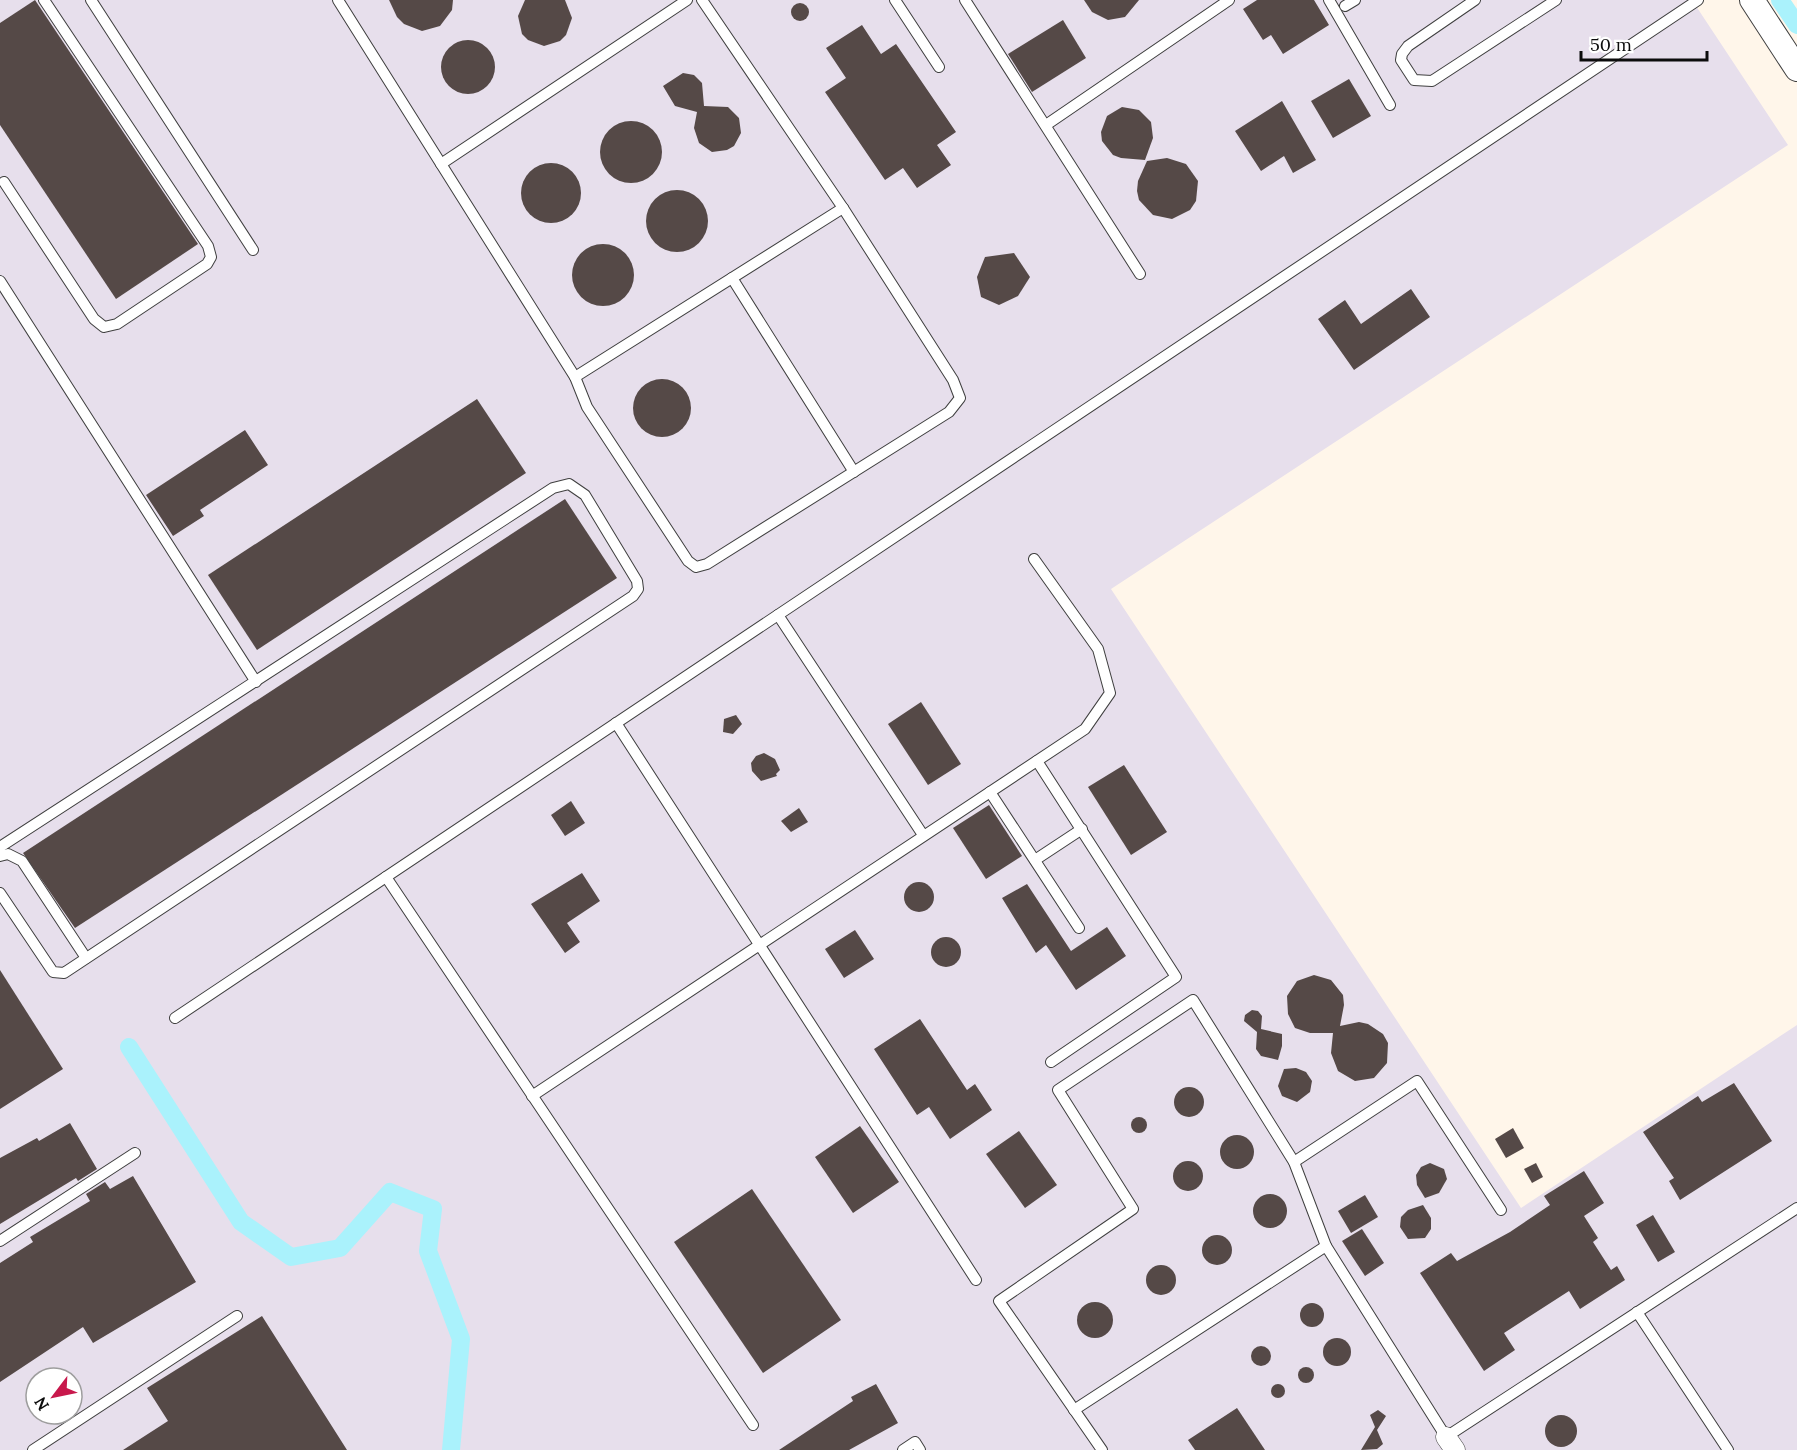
<svg xmlns="http://www.w3.org/2000/svg" width="1797" height="1450" font-family="Lora,serif">
  <rect width="100%" height="100%" fill="#fff6ea"/>
  <path fill="#e7dfec" fill-rule="evenodd" d="M 0,0 L 1692,0 L 1788,145 L 1111,589 L 1521,1208 L 1797,1025 L 1797,1450 L 0,1450 ZM 36,1378 L 72,1378 L 72,1414 L 36,1414 Z"/>
  <g fill="none" stroke-linecap="round" stroke-linejoin="round">
    <g stroke="#aaf2fc" stroke-width="18">
      <path d="M 1780,0 L 1797,25"/>
      <path d="M 129,1047 L 241,1222 L 291,1257 L 340,1248 L 390,1192 L 433,1209 L 428,1251 L 461,1339 L 451,1450"/>
    </g>
  </g>
  <g fill="#554947">
    <path d="M 35,0 L 198,244 L 116,299 L 0,125 L 0,23 Z"/>
    <path d="M 389,0 L 453,0 L 452,10 L 440,26 L 422,31 L 404,24 L 397,17 Z"/>
    <path d="M 525,0 L 565,0 L 572,18 L 566,35 L 560,41 L 544,46 L 528,40 L 522,34 L 518,16 Z"/>
    <path d="M 1084,0 L 1139,0 L 1125,17 L 1108,20 L 1092,12 Z"/>
    <path d="M 1257,0 L 1314,0 L 1329,25 L 1283,54 L 1271,35 L 1263,40 L 1243,9 Z"/>
    <circle cx="800" cy="12" r="9"/>
    <path d="M 1063,20 L 1086,58 L 1032,92 L 1008,54 Z"/>
    <path d="M 862,25 L 881,54 L 896,44 L 956,132 L 937,145 L 951,165 L 917,188 L 903,168 L 885,180 L 825,92 L 846,78 L 826,48 Z"/>
    <circle cx="468" cy="67" r="27"/>
    <path d="M 683,73 L 694,75 L 702,83 L 704,106 L 728,107 L 739,118 L 741,133 L 734,146 L 727,150 L 712,152 L 699,143 L 694,128 L 697,112 L 675,106 L 663,86 Z"/>
    <path d="M 1349,79 L 1371,116 L 1333,138 L 1311,101 Z"/>
    <path d="M 1282,101 L 1316,160 L 1293,173 L 1284,156 L 1261,171 L 1235,131 Z"/>
    <path d="M 1122,107 L 1139,110 L 1151,122 L 1153,138 L 1145,160 L 1121,158 L 1113,155 L 1102,141 L 1101,132 L 1107,116 Z"/>
    <circle cx="631" cy="152" r="31"/>
    <path d="M 1167,158 L 1186,164 L 1198,181 L 1196,201 L 1190,210 L 1172,219 L 1153,215 L 1139,200 L 1137,191 L 1138,181 L 1147,161 Z"/>
    <circle cx="551" cy="193" r="30"/>
    <circle cx="677" cy="221" r="31"/>
    <circle cx="603" cy="275" r="31"/>
    <path d="M 1014,253 L 1030,277 L 1018,296 L 999,305 L 981,297 L 977,277 L 985,257 Z"/>
    <path d="M 1411,289 L 1430,317 L 1354,370 L 1318,319 L 1345,300 L 1361,324 Z"/>
    <circle cx="662" cy="408" r="29"/>
    <path d="M 477,399 L 526,473 L 257,650 L 208,575 Z"/>
    <path d="M 245,430 L 268,465 L 200,510 L 204,516 L 173,536 L 146,495 Z"/>
    <path d="M 565,499 L 617,578 L 75,928 L 23,853 Z"/>
    <path d="M 921,702 L 961,764 L 928,785 L 888,724 Z"/>
    <path d="M 736,715 L 742,724 L 733,734 L 723,732 L 724,719 Z"/>
    <path d="M 764,753 L 775,759 L 780,770 L 776,774 L 777,776 L 761,781 L 752,771 L 751,763 L 756,756 Z"/>
    <path d="M 1124,765 L 1167,832 L 1131,855 L 1088,787 Z"/>
    <path d="M 571,801 L 585,823 L 565,836 L 551,815 Z"/>
    <path d="M 989,805 L 1022,856 L 986,879 L 953,828 Z"/>
    <path d="M 799,808 L 808,822 L 791,832 L 781,821 Z"/>
    <path d="M 582,873 L 600,901 L 567,923 L 580,942 L 565,953 L 531,904 Z"/>
    <circle cx="919" cy="897" r="15"/>
    <path d="M 1027,884 L 1071,951 L 1107,927 L 1126,956 L 1076,990 L 1046,945 L 1036,953 L 1002,898 Z"/>
    <path d="M 855,930 L 874,959 L 844,978 L 825,949 Z"/>
    <circle cx="946" cy="952" r="15"/>
    <path d="M 0,970 L 63,1069 L 0,1109 Z"/>
    <path d="M 1314,975 L 1331,980 L 1343,995 L 1344,1005 L 1340,1026 L 1359,1022 L 1368,1024 L 1383,1034 L 1388,1043 L 1387,1063 L 1374,1078 L 1355,1081 L 1338,1071 L 1331,1053 L 1333,1033 L 1310,1033 L 1295,1028 L 1288,1014 L 1287,996 L 1297,981 Z"/>
    <path d="M 1252,1010 L 1258,1011 L 1262,1016 L 1261,1029 L 1282,1034 L 1282,1046 L 1278,1060 L 1261,1056 L 1256,1049 L 1257,1032 L 1244,1021 L 1245,1015 Z"/>
    <path d="M 920,1019 L 967,1090 L 975,1084 L 992,1110 L 950,1139 L 929,1107 L 917,1115 L 874,1049 Z"/>
    <path d="M 1296,1068 L 1306,1072 L 1312,1081 L 1310,1092 L 1297,1102 L 1282,1096 L 1278,1086 L 1284,1069 Z"/>
    <path d="M 1734,1083 L 1772,1141 L 1680,1200 L 1669,1181 L 1674,1178 L 1643,1132 L 1698,1096 L 1702,1102 Z"/>
    <circle cx="1189" cy="1102" r="15"/>
    <circle cx="1139" cy="1125" r="8"/>
    <path d="M 70,1123 L 97,1169 L 78,1181 L 76,1178 L 0,1224 L 0,1158 L 37,1138 L 39,1141 Z"/>
    <path d="M 860,1126 L 899,1182 L 853,1213 L 815,1157 Z"/>
    <path d="M 1513,1128 L 1524,1148 L 1506,1158 L 1495,1139 Z"/>
    <path d="M 1019,1131 L 1057,1185 L 1025,1208 L 986,1154 Z"/>
    <circle cx="1237" cy="1152" r="17"/>
    <circle cx="1188" cy="1176" r="15"/>
    <path d="M 1430,1163 L 1444,1169 L 1447,1179 L 1439,1193 L 1425,1198 L 1417,1185 L 1416,1175 L 1421,1167 Z"/>
    <path d="M 1536,1163 L 1543,1177 L 1532,1183 L 1524,1169 Z"/>
    <path d="M 1584,1171 L 1604,1203 L 1584,1216 L 1598,1238 L 1593,1242 L 1611,1270 L 1617,1266 L 1625,1280 L 1580,1309 L 1569,1291 L 1504,1333 L 1515,1350 L 1484,1371 L 1420,1273 L 1451,1253 L 1457,1261 L 1510,1232 L 1550,1205 L 1544,1196 Z"/>
    <path d="M 133,1176 L 196,1282 L 93,1343 L 83,1327 L 0,1382 L 0,1263 L 33,1242 L 30,1237 L 90,1201 L 86,1194 L 105,1182 L 110,1189 Z"/>
    <path d="M 752,1189 L 841,1320 L 763,1373 L 674,1242 Z"/>
    <circle cx="1270" cy="1211" r="17"/>
    <path d="M 1365,1195 L 1378,1217 L 1351,1233 L 1338,1211 Z"/>
    <path d="M 1423,1205 L 1431,1218 L 1431,1229 L 1425,1238 L 1408,1239 L 1400,1227 L 1401,1217 L 1408,1210 Z"/>
    <path d="M 1653,1215 L 1675,1252 L 1658,1262 L 1636,1225 Z"/>
    <path d="M 1362,1229 L 1384,1263 L 1365,1276 L 1342,1241 Z"/>
    <circle cx="1217" cy="1250" r="15"/>
    <circle cx="1161" cy="1280" r="15"/>
    <circle cx="1095" cy="1320" r="18"/>
    <circle cx="1312" cy="1315" r="12"/>
    <path d="M 262,1316 L 347,1450 L 123,1450 L 168,1421 L 147,1388 Z"/>
    <circle cx="1337" cy="1352" r="14"/>
    <circle cx="1261" cy="1356" r="10"/>
    <circle cx="1306" cy="1375" r="8"/>
    <circle cx="1278" cy="1391" r="7"/>
    <path d="M 876,1384 L 898,1423 L 849,1450 L 779,1450 L 853,1401 L 851,1397 Z"/>
    <path d="M 1237,1408 L 1265,1450 L 1195,1450 L 1188,1440 Z"/>
    <path d="M 1378,1410 L 1386,1416 L 1377,1430 L 1383,1444 L 1377,1449 L 1361,1450 L 1375,1427 L 1370,1415 Z"/>
    <circle cx="1561" cy="1431" r="16"/>
  </g>
  <g fill="none" stroke-linecap="round" stroke-linejoin="round">
    <defs>
      <g id="service">
        <path d="M 91,0 L 253,250"/>
        <path d="M 338,0 L 575,377 L 587,407 L 688,561 L 696,567 L 707,564 L 949,412 L 960,398 L 953,380 L 843,208 L 702,0"/>
        <path d="M 895,0 L 939,67"/>
        <path d="M 965,0 L 1140,274"/>
        <path d="M 1329,0 L 1390,105"/>
        <path d="M 1475,0 L 1408,46 L 1402,54 L 1401,60 L 1414,80 L 1432,81 L 1556,0"/>
        <path d="M 1345,6 L 1355,0"/>
        <path d="M 1046,125 L 1229,0"/>
        <path d="M 441,164 L 687,0"/>
        <path d="M 4,182 L 94,319 L 104,327 L 117,324 L 207,264 L 211,257 L 208,246 L 44,0"/>
        <path d="M 732,278 L 854,472"/>
        <path d="M 0,281 L 256,682"/>
        <path d="M 575,377 L 843,208"/>
        <path d="M 778,615 L 923,835"/>
        <path d="M 616,723 L 976,1280"/>
        <path d="M 1037,761 L 1176,977 L 1051,1062"/>
        <path d="M 990,792 L 1079,928"/>
        <path d="M 0,847 L 553,488 L 569,484 L 585,495 L 637,581 L 638,589 L 633,596 L 64,973 L 53,972 L 0,893"/>
        <path d="M 0,856 L 8,854 L 22,861 L 86,958"/>
        <path d="M 1035,860 L 1082,829"/>
        <path d="M 386,877 L 753,1425"/>
        <path d="M 175,1018 L 1698,0"/>
        <path d="M 532,1096 L 1085,729 L 1110,693 L 1098,649 L 1034,559"/>
        <path d="M 1294,1162 L 1417,1081 L 1501,1210"/>
        <path d="M 0,1241 L 135,1153"/>
        <path d="M 1637,1312 L 1728,1450"/>
        <path d="M 1074,1410 L 1326,1246 L 1446,1437 L 1797,1208"/>
        <path d="M 33,1450 L 237,1316"/>
        <path d="M 903,1450 L 915,1442 L 920,1450"/>
        <path d="M 1102,1450 L 999,1301 L 1133,1209 L 1058,1090 L 1193,1000 L 1294,1162 L 1326,1246"/>
      </g>
      <path id="minor" d="M 1446,1437 L 1455,1450"/>
      <path id="tertiary" d="M 1752,0 L 1797,69"/>
    </defs>
    <use href="#service" stroke="#3f3f3f" stroke-width="12"/>
    <use href="#minor" stroke="#3f3f3f" stroke-width="21"/>
    <use href="#tertiary" stroke="#3f3f3f" stroke-width="26"/>
    <use href="#service" stroke="#fff" stroke-width="10"/>
    <use href="#minor" stroke="#fff" stroke-width="20"/>
    <use href="#tertiary" stroke="#fff" stroke-width="24"/>
  </g>
  <g transform="translate(54 1396) rotate(238)"><circle r="28" fill="#ffffff" stroke="#9e9e9e" stroke-width="1.5"/>
  <path d="M0-4.5L10 22L0 15L-10 22Z" fill="#c8184c"/>
  <text y="-9" font-size="16" font-weight="bold" text-anchor="middle" fill="#0c0c0c">N</text>
  </g>
  <path d="M1581 51v9h126v-9" fill="none" stroke="#0c0c0c" stroke-width="3"/>
  <text x="1590" y="51" font-size="18" fill="#0c0c0c" stroke="#ffffff" stroke-width="4.5" paint-order="stroke">50 m</text>
</svg>
